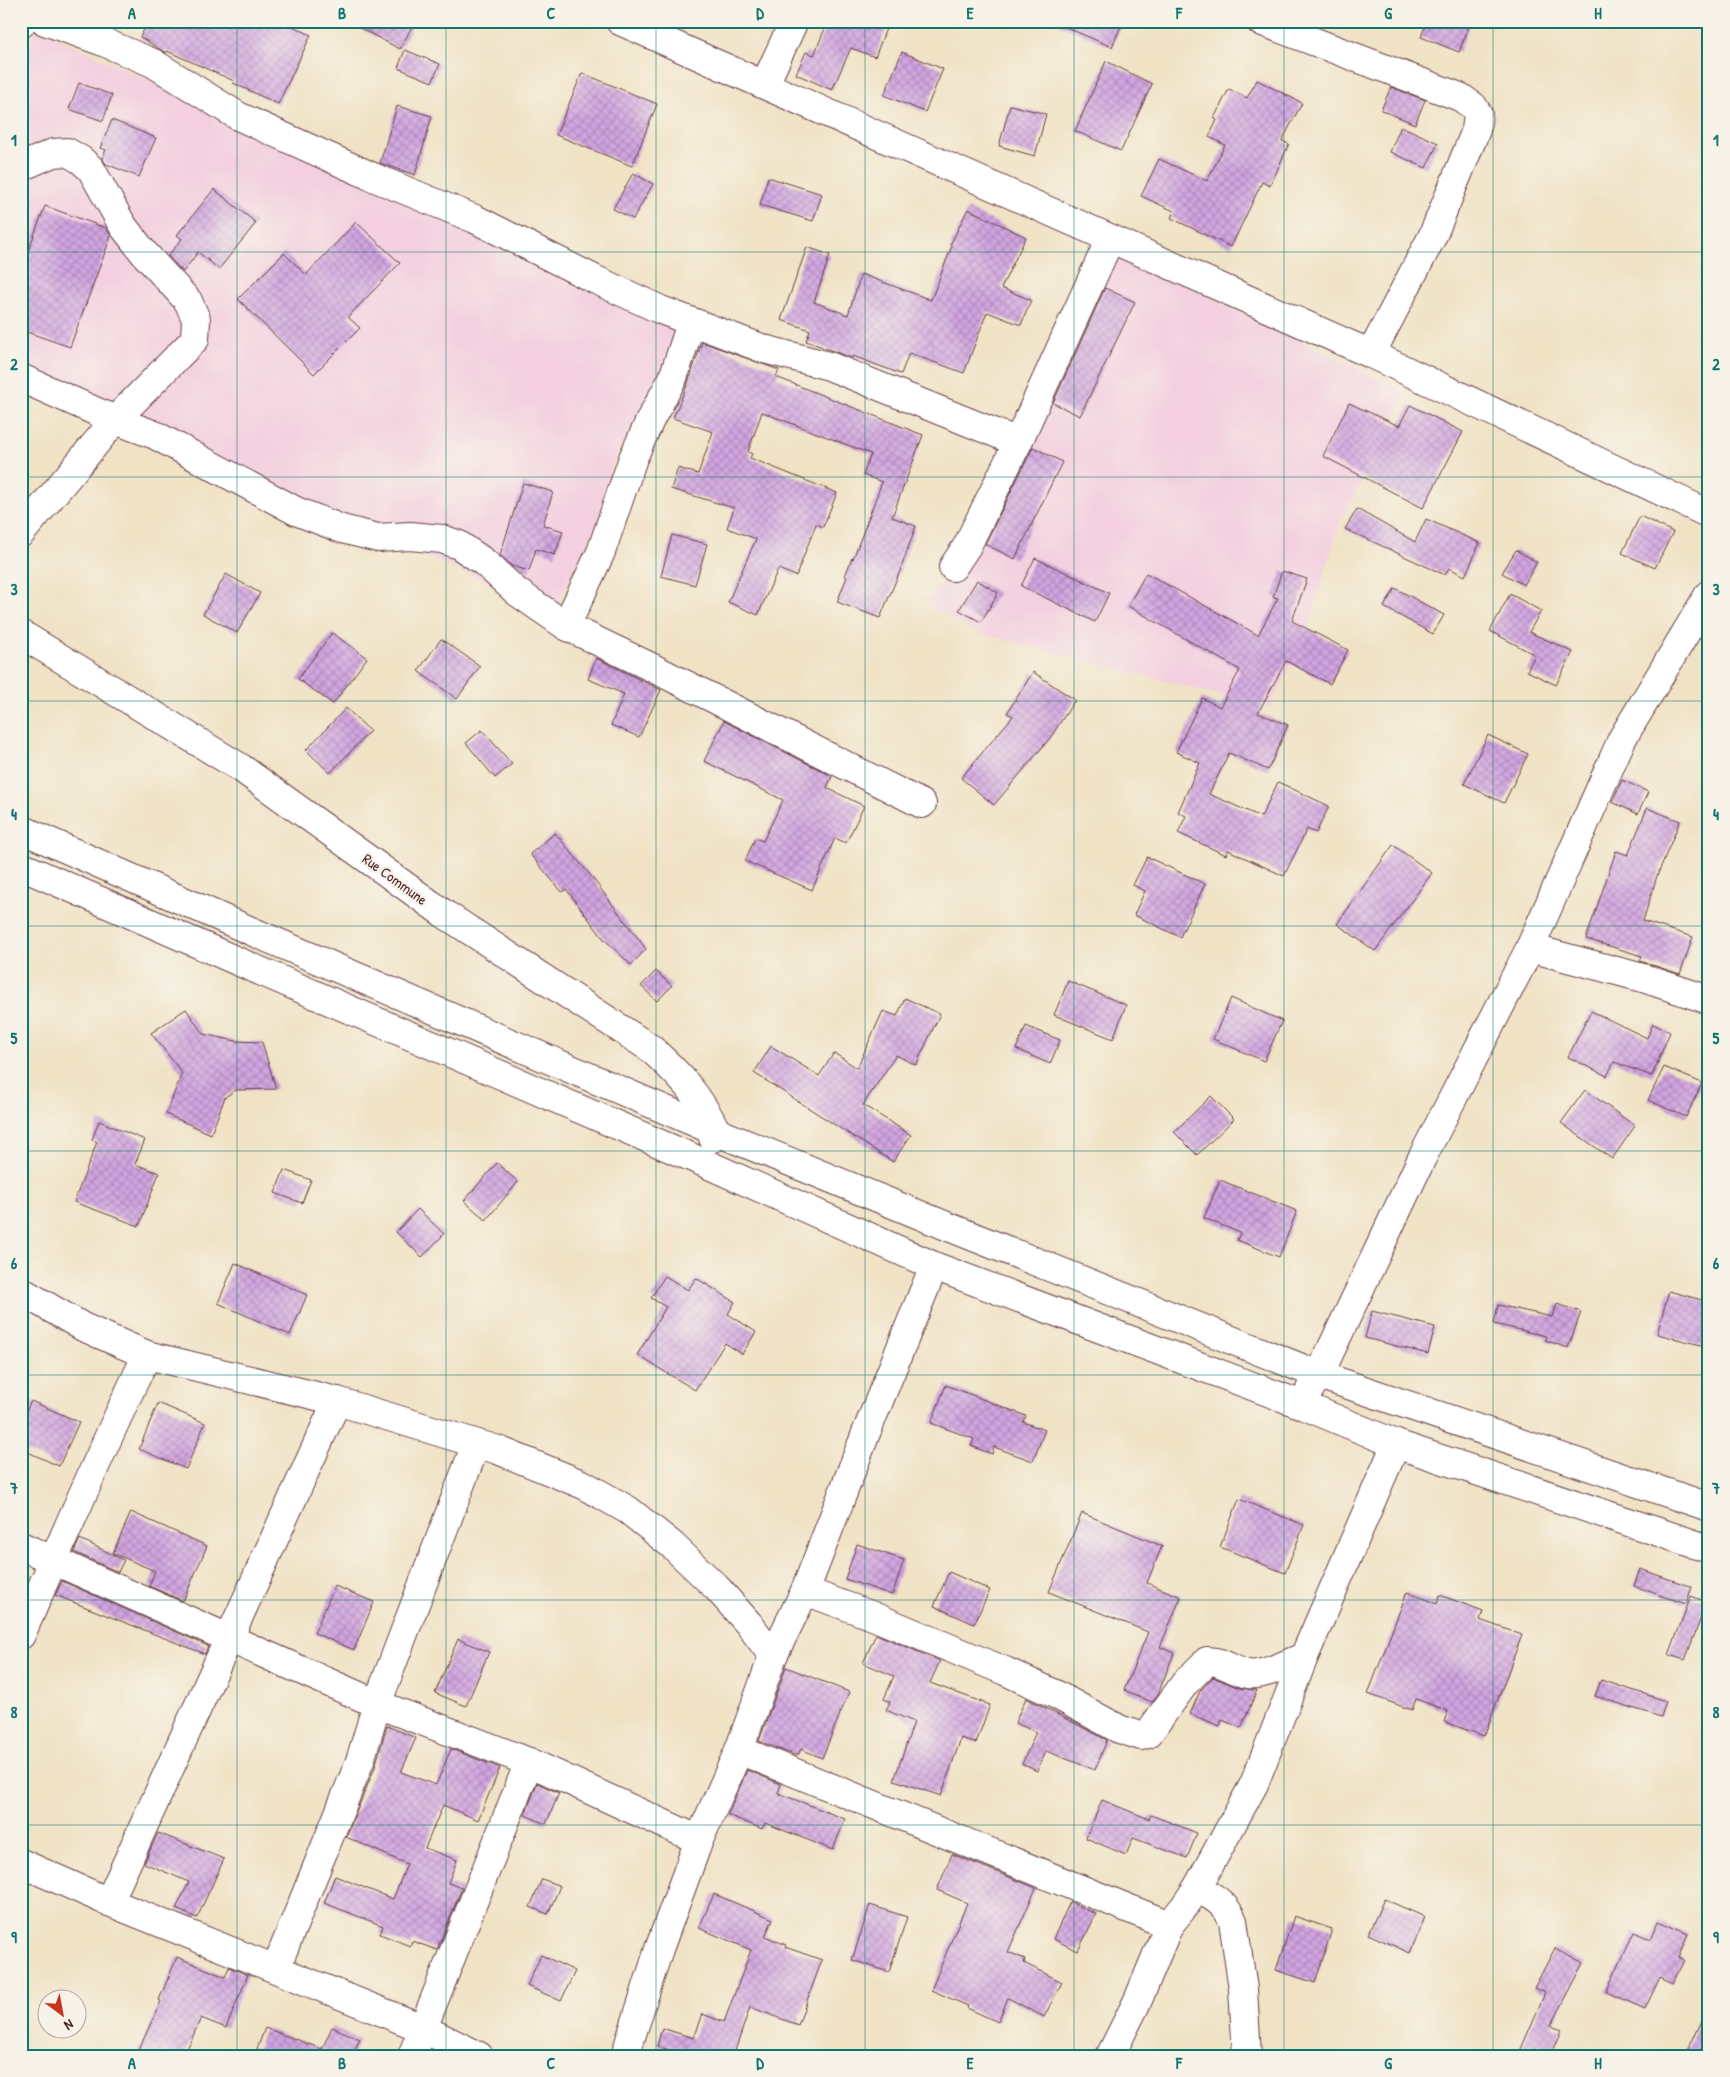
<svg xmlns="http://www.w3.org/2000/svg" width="1730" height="2077" font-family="'Patrick Hand',sans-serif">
  <defs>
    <pattern id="building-cross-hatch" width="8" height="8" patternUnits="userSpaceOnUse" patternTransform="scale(1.25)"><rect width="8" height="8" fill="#d1a5e1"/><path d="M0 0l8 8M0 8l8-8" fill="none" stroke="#ac86b7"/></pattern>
  </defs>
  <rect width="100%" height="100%" fill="#f7f3e8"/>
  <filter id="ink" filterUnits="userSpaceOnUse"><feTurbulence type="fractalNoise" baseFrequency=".02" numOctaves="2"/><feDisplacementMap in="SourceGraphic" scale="10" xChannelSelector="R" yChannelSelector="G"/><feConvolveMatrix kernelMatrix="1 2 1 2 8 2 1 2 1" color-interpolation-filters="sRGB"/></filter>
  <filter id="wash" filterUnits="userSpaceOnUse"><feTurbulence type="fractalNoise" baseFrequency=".0096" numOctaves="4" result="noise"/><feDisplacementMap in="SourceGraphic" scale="20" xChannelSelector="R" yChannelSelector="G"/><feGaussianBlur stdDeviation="1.12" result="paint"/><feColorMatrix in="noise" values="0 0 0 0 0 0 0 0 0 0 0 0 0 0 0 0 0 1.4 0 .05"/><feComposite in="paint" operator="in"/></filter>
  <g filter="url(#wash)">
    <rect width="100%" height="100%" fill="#f0e2c5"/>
    <g fill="#f3cfdf">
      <path d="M 36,28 L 687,327 L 612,464 L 606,508 L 554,609 L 416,553 L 21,377 L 21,62 Z"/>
      <path d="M 1115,251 L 1407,393 L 1339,524 L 1308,630 L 1270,708 L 978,633 L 929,606 L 926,601 L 961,561 Z"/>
    </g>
    <g id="blocks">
      <g fill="url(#building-cross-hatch)">
        <path d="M 149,21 L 282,21 L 311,35 L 278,104 L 233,83 L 234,81 L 167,51 L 166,53 L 140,37 Z"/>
        <path d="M 346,21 L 415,21 L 400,49 Z"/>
        <path d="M 828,21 L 889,21 L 875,57 L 851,48 L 832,90 L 796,74 L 806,52 L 814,55 Z"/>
        <path d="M 1051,21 L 1123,21 L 1112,47 Z"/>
        <path d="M 1427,21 L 1471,21 L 1459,52 L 1421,37 Z"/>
        <path d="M 405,50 L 440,64 L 432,82 L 398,68 Z"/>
        <path d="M 902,52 L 943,69 L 925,112 L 884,95 Z"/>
        <path d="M 1106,61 L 1152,84 L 1121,151 L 1075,131 Z"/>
        <path d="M 582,73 L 657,104 L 632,166 L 556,135 Z"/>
        <path d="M 1257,80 L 1302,103 L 1282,141 L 1289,144 L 1270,186 L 1262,182 L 1231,247 L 1171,218 L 1174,211 L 1141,196 L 1159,159 L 1207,181 L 1225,145 L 1209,137 L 1217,120 L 1214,118 L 1229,89 L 1247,98 Z"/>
        <path d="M 79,83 L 112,95 L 103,121 L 69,109 Z"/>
        <path d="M 1391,87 L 1425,100 L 1415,124 L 1381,110 Z"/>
        <path d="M 1010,105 L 1046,114 L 1035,156 L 999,146 Z"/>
        <path d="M 397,106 L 432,116 L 415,175 L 380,163 Z"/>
        <path d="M 112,120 L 156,138 L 139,177 L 106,164 L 102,158 L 106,150 L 100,148 Z"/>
        <path d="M 1401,126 L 1438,143 L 1426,168 L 1390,152 Z"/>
        <path d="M 633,173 L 653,184 L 633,219 L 613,209 Z"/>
        <path d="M 768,177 L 822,194 L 813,221 L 760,205 Z"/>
        <path d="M 214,189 L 256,223 L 219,269 L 198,252 L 183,272 L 168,256 L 182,239 L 177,235 Z"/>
        <path d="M 45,206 L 106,228 L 111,236 L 70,347 L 21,330 L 21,270 Z"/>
        <path d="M 968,209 L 1026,237 L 1001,288 L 1031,300 L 1021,325 L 987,312 L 964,373 L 909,353 L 901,374 L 853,356 L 852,358 L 806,341 L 810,330 L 781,320 L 807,247 L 830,255 L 814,302 L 848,315 L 861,274 L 931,300 L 952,246 L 950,245 Z"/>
        <path d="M 356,222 L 400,263 L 348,317 L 360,328 L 314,374 L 238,299 L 284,253 L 306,275 Z"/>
        <path d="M 1105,288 L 1135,302 L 1080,416 L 1053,403 Z"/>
        <path d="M 702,342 L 779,370 L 776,377 L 923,435 L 892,517 L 916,526 L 900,571 L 880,618 L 837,602 L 847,577 L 845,576 L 852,558 L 853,559 L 882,482 L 863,475 L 871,454 L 762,412 L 748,452 L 752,454 L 750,458 L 837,493 L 823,527 L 816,524 L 796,576 L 778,569 L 758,615 L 728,602 L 756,539 L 727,528 L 734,508 L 671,489 L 678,468 L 698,474 L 713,432 L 673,418 L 688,383 Z"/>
        <path d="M 1349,403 L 1399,426 L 1410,405 L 1463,432 L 1423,508 L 1323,456 Z"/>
        <path d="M 1033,447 L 1062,462 L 1015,559 L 985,544 Z"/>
        <path d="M 523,483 L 553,492 L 543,525 L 563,531 L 555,555 L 536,549 L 529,571 L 512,566 L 500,555 Z"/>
        <path d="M 1357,509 L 1415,542 L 1426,519 L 1480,543 L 1465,576 L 1449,568 L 1445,575 L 1345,529 Z"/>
        <path d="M 1640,516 L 1673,532 L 1655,568 L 1622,553 Z"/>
        <path d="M 672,535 L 707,544 L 695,585 L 661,576 Z"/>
        <path d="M 1516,550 L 1537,562 L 1524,585 L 1502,573 Z"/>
        <path d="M 1035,558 L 1109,593 L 1095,622 L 1021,586 Z"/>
        <path d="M 1282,571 L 1307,579 L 1292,621 L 1348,650 L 1330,684 L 1286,661 L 1258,713 L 1288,725 L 1268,770 L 1229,753 L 1209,794 L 1261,817 L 1278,782 L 1329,806 L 1316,833 L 1307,829 L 1284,876 L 1228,850 L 1226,855 L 1178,833 L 1186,816 L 1178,812 L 1200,763 L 1176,752 L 1202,698 L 1220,707 L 1240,670 L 1128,606 L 1146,573 L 1258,635 L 1278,598 L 1273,597 Z"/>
        <path d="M 226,574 L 260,593 L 237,633 L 203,614 Z"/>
        <path d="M 977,580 L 998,593 L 981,622 L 959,610 Z"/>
        <path d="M 1395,588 L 1444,615 L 1433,634 L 1384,607 Z"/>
        <path d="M 1510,594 L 1541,611 L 1529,632 L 1573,652 L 1556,685 L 1527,671 L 1535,655 L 1490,631 Z"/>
        <path d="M 332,633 L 367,658 L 333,704 L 298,679 Z"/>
        <path d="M 441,639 L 480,666 L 457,699 L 418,671 Z"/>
        <path d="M 596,658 L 661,690 L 639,737 L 611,725 L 624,694 L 588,679 Z"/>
        <path d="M 1033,672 L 1075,700 L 1050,738 L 994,805 L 961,778 L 1013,716 L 1007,713 Z"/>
        <path d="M 346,708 L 370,731 L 330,773 L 306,750 Z"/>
        <path d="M 724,721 L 832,776 L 827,788 L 864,806 L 846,843 L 835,838 L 812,890 L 745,861 L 755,838 L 763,841 L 783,800 L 704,761 Z"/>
        <path d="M 482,730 L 512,764 L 495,778 L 466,743 Z"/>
        <path d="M 1488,735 L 1528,754 L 1504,803 L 1464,784 Z"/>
        <path d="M 1622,780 L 1648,792 L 1638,814 L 1612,802 Z"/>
        <path d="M 1647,808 L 1680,821 L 1657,876 L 1643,921 L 1693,937 L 1680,974 L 1640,961 L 1642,956 L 1586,939 L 1616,851 L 1628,855 Z"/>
        <path d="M 555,833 L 591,876 L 646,949 L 631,965 L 603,938 L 566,889 L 562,892 L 530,854 Z"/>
        <path d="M 1393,845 L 1432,873 L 1375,951 L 1337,924 Z"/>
        <path d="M 1147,857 L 1205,884 L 1180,937 L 1134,915 L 1145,891 L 1133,885 Z"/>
        <path d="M 656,971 L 672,986 L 657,1001 L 641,986 Z"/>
        <path d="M 1068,981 L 1126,1005 L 1113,1039 L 1054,1015 Z"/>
        <path d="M 905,998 L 940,1014 L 916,1065 L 896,1055 L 863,1105 L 911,1135 L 893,1162 L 754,1073 L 771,1046 L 819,1076 L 834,1053 L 857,1068 L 883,1011 L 897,1016 Z"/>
        <path d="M 1231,998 L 1282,1021 L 1264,1061 L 1213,1039 Z"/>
        <path d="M 186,1009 L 203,1034 L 236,1041 L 262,1042 L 276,1089 L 236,1090 L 225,1097 L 211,1134 L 166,1114 L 182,1073 L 151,1033 Z"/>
        <path d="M 1591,1011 L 1647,1038 L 1653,1024 L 1670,1032 L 1652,1076 L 1614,1062 L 1607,1076 L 1568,1057 Z"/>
        <path d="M 1026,1026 L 1060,1040 L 1050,1064 L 1016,1049 Z"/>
        <path d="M 1664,1067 L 1702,1083 L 1686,1117 L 1648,1100 Z"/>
        <path d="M 1585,1090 L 1635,1126 L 1612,1159 L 1561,1123 Z"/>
        <path d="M 1211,1096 L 1234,1119 L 1197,1155 L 1174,1132 Z"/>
        <path d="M 99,1121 L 145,1140 L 135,1164 L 159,1173 L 139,1226 L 74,1202 L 97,1142 L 92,1140 Z"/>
        <path d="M 497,1163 L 518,1182 L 486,1220 L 464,1201 Z"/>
        <path d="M 284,1170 L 311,1180 L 302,1203 L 275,1193 Z"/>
        <path d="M 1220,1180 L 1297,1211 L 1279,1257 L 1237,1240 L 1240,1233 L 1204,1218 Z"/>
        <path d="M 418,1209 L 444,1234 L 422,1257 L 396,1232 Z"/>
        <path d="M 235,1263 L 307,1295 L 290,1335 L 218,1303 Z"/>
        <path d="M 665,1276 L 688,1290 L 696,1278 L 735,1302 L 728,1314 L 756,1332 L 742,1354 L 725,1343 L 695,1390 L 637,1355 L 666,1307 L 651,1298 Z"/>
        <path d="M 1669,1291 L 1709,1302 L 1709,1347 L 1657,1334 Z"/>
        <path d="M 1557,1304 L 1581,1312 L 1568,1348 L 1545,1340 L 1546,1336 L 1494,1324 L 1498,1305 L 1552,1317 Z"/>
        <path d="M 1372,1311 L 1435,1327 L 1428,1354 L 1365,1338 Z"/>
        <path d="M 946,1385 L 1026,1416 L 1023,1422 L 1045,1430 L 1033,1461 L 994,1447 L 992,1454 L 971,1446 L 974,1439 L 931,1423 Z"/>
        <path d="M 31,1401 L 79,1422 L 59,1466 L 21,1449 L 21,1422 Z"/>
        <path d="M 158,1403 L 205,1423 L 186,1469 L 139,1449 Z"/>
        <path d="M 1239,1499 L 1304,1525 L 1285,1573 L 1220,1547 Z"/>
        <path d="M 131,1512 L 207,1546 L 183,1601 L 149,1586 L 155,1571 L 113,1553 Z"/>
        <path d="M 1082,1513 L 1162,1546 L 1147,1583 L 1181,1597 L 1160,1647 L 1174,1653 L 1158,1694 L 1152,1702 L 1124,1690 L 1148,1632 L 1049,1592 Z"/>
        <path d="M 80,1539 L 124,1560 L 118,1572 L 74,1552 Z"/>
        <path d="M 857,1544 L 904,1560 L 892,1595 L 845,1579 Z"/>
        <path d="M 1640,1569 L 1692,1587 L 1686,1604 L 1634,1586 Z"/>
        <path d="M 949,1572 L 990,1590 L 974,1624 L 934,1606 Z"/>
        <path d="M 62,1581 L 208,1646 L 205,1654 L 55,1595 Z"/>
        <path d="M 335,1586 L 374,1602 L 354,1650 L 314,1633 Z"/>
        <path d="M 1407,1592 L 1437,1604 L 1440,1595 L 1483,1611 L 1480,1620 L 1522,1635 L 1484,1736 L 1444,1722 L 1448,1711 L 1416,1699 L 1412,1710 L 1368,1694 Z"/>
        <path d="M 1691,1596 L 1707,1602 L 1685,1660 L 1669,1655 Z"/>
        <path d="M 876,1634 L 940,1661 L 930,1683 L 990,1705 L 976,1743 L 961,1738 L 941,1796 L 894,1780 L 914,1722 L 886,1710 L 890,1702 L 884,1699 L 894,1676 L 863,1663 Z"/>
        <path d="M 458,1639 L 489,1652 L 466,1706 L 435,1693 Z"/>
        <path d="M 786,1667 L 849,1692 L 822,1758 L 801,1749 L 798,1755 L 794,1755 L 759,1741 Z"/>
        <path d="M 1213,1677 L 1239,1688 L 1257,1690 L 1241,1728 L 1222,1720 L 1220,1726 L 1190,1714 L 1200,1691 Z"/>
        <path d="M 1601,1680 L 1666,1701 L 1661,1717 L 1595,1696 Z"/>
        <path d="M 1026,1698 L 1107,1740 L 1095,1770 L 1046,1751 L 1037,1771 L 1022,1764 L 1036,1732 L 1015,1723 Z"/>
        <path d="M 387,1726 L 416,1738 L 401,1772 L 436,1785 L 451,1749 L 500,1768 L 478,1820 L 443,1805 L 425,1848 L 457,1860 L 448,1883 L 462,1888 L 437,1950 L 412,1941 L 410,1946 L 380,1934 L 383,1926 L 324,1903 L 335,1876 L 393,1899 L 407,1864 L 346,1837 L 375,1767 Z"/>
        <path d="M 747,1770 L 781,1784 L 778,1793 L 845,1819 L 833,1850 L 765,1823 L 762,1829 L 728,1815 Z"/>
        <path d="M 537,1783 L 559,1793 L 546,1824 L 525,1815 Z"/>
        <path d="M 1102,1800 L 1149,1819 L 1151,1815 L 1197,1833 L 1187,1858 L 1133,1838 L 1126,1855 L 1086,1838 Z"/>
        <path d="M 158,1833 L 224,1859 L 197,1918 L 176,1909 L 189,1882 L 144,1863 Z"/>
        <path d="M 952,1854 L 1036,1888 L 1008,1952 L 1025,1959 L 1024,1963 L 1062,1982 L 1044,2017 L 1008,1998 L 998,2022 L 967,2008 L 968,2006 L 931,1990 L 967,1903 L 937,1890 Z"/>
        <path d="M 542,1879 L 560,1886 L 548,1914 L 530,1907 Z"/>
        <path d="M 714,1894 L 773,1919 L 765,1936 L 786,1945 L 785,1947 L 822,1960 L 798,2025 L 750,2007 L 735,2051 L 737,2051 L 736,2056 L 687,2056 L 657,2046 L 662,2028 L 693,2038 L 702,2014 L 724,2022 L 751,1950 L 699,1928 Z"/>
        <path d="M 1384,1899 L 1425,1917 L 1410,1953 L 1368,1934 Z"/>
        <path d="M 1070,1902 L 1096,1914 L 1078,1951 L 1053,1939 Z"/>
        <path d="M 870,1905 L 907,1917 L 889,1972 L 852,1960 Z"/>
        <path d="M 1294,1916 L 1332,1929 L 1315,1983 L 1276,1970 Z"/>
        <path d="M 1658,1921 L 1688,1934 L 1678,1957 L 1684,1960 L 1673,1983 L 1660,1977 L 1645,2009 L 1606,1992 L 1634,1932 L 1650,1939 Z"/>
        <path d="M 1555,1948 L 1584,1963 L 1551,2026 L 1562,2030 L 1551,2056 L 1518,2056 L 1545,1993 L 1534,1988 Z"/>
        <path d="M 541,1955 L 575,1971 L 561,2001 L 527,1986 Z"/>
        <path d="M 177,1957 L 225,1977 L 229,1967 L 248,1975 L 226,2028 L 201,2018 L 184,2056 L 136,2056 L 161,2001 L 159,2000 Z"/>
        <path d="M 1709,2002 L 1709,2056 L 1685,2056 Z"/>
        <path d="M 332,2027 L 360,2039 L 352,2056 L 275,2056 L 257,2049 L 265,2028 L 322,2049 Z"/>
      </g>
    </g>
  </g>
  <g filter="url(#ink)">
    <use href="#blocks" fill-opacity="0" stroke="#633c42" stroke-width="1"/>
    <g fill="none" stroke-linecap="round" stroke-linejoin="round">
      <defs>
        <g id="minor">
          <path d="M 45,21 L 101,41 L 153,63 L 238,116 L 373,177 L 475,219 L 594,279 L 661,310 L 764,349 L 829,366 L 1018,442 L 1110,239"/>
          <path d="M 620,21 L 1371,354 L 1709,514"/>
          <path d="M 1260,21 L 1460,97 L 1473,106 L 1478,114 L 1476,130 L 1433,235 L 1371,354"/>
          <path d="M 21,24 L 22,21"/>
          <path d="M 765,84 L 794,21"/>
          <path d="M 21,167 L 53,153 L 67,152 L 81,160 L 91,169 L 123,226 L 144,253 L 188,301 L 196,319 L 195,339 L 115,420 L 21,533"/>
          <path d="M 21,378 L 115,420 L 155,435 L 296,511 L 342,529 L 378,538 L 410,536 L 442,539 L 459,545 L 484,562 L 517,592 L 566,626 L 653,668 L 922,804"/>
          <path d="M 953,567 L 967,546 L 1018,442"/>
          <path d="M 566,626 L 601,552 L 633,458 L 651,418 L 673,378 L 691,323"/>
          <path d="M 21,634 L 241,768 L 443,913 L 650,1048 C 681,1076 698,1094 717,1132 L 713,1138"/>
          <path d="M 21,829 L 251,931 L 717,1132 L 949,1227 L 1319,1375 L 1709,1507"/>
          <path d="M 21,866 L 237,961 L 700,1161 L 934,1266 L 1300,1404 L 1396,1444 L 1709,1549"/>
          <path d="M 1530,948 L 1643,978 L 1709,1000"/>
          <path d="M 21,1291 L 83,1327 L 147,1355 L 337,1401 L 498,1450 L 584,1485 L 628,1510 L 672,1545 L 716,1587 L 749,1624 L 773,1656 L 739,1750 L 699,1840 L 659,1949 L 625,2056"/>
          <path d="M 1310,1389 L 1319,1375 L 1422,1158 L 1530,948 L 1622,739 L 1709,594"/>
          <path d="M 21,1546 L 377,1704 L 529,1762 L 699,1840"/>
          <path d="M 805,1591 L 873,1616 L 1005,1671 L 1055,1694 L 1119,1729 L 1141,1736 L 1148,1734 L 1185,1683 L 1207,1661 C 1222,1660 1234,1672 1248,1674 C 1263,1677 1289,1662 1304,1657"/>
          <path d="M 21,1635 C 62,1541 102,1447 147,1355"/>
          <path d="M 773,1656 L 805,1591 L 866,1433 L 934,1266"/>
          <path d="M 739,1750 L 1169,1925"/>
          <path d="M 21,1863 L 109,1902 L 422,2028 L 479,2056"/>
          <path d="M 1197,1888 C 1213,1897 1226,1903 1233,1921 L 1243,1989 L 1247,2056"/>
          <path d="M 109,1902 L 337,1401"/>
          <path d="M 276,1968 L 360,1761 L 377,1704 L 476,1444"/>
          <path d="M 412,2056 L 529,1762"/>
          <path d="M 1110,2056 L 1138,2000 L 1169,1925 L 1184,1907 L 1197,1888 L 1254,1784 L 1304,1657 L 1396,1444"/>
        </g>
      </defs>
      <use href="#minor" stroke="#633c42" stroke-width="30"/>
      <use href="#minor" stroke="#fff" stroke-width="28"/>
    </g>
  </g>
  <path fill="none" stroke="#0f766e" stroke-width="1" stroke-opacity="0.55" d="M 237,21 L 237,2056M 446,21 L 446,2056M 656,21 L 656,2056M 865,21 L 865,2056M 1074,21 L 1074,2056M 1284,21 L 1284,2056M 1493,21 L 1493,2056M 21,252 L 1709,252M 21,477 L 1709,477M 21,701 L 1709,701M 21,926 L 1709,926M 21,1151 L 1709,1151M 21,1375 L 1709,1375M 21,1600 L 1709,1600M 21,1825 L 1709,1825"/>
  <g text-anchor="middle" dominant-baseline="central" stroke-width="5" stroke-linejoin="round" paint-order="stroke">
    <g font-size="15" fill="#4a1f2b" stroke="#f7f3e8">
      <text transform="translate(395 879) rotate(36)">Rue Commune</text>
    </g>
  </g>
  <rect width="1730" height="2077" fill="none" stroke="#f7f3e8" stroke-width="55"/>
  <g transform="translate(62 2014) rotate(148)"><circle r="24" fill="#f7f3e8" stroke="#b29e9c"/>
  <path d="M0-4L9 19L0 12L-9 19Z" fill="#c8321e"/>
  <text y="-8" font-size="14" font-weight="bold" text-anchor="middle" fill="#4a1f2b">N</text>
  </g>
  <rect x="28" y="28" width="1674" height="2022" fill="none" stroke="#0f766e" stroke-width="2"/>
  <g font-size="16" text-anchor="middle" font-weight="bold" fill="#0f766e">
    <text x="132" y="19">A</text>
    <text x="342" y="19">B</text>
    <text x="551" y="19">C</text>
    <text x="760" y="19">D</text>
    <text x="970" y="19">E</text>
    <text x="1179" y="19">F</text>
    <text x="1388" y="19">G</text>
    <text x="1598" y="19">H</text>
    <text x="14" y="146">1</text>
    <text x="1716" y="146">1</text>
    <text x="14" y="370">2</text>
    <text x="1716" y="370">2</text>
    <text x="14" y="595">3</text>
    <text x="1716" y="595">3</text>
    <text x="14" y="820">4</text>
    <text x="1716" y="820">4</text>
    <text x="14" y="1044">5</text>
    <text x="1716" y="1044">5</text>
    <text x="14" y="1269">6</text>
    <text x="1716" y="1269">6</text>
    <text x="14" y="1494">7</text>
    <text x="1716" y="1494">7</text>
    <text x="14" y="1718">8</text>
    <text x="1716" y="1718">8</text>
    <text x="14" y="1943">9</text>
    <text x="1716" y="1943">9</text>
    <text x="132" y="2069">A</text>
    <text x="342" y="2069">B</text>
    <text x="551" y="2069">C</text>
    <text x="760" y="2069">D</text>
    <text x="970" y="2069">E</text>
    <text x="1179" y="2069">F</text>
    <text x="1388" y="2069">G</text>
    <text x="1598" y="2069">H</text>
  </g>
</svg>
